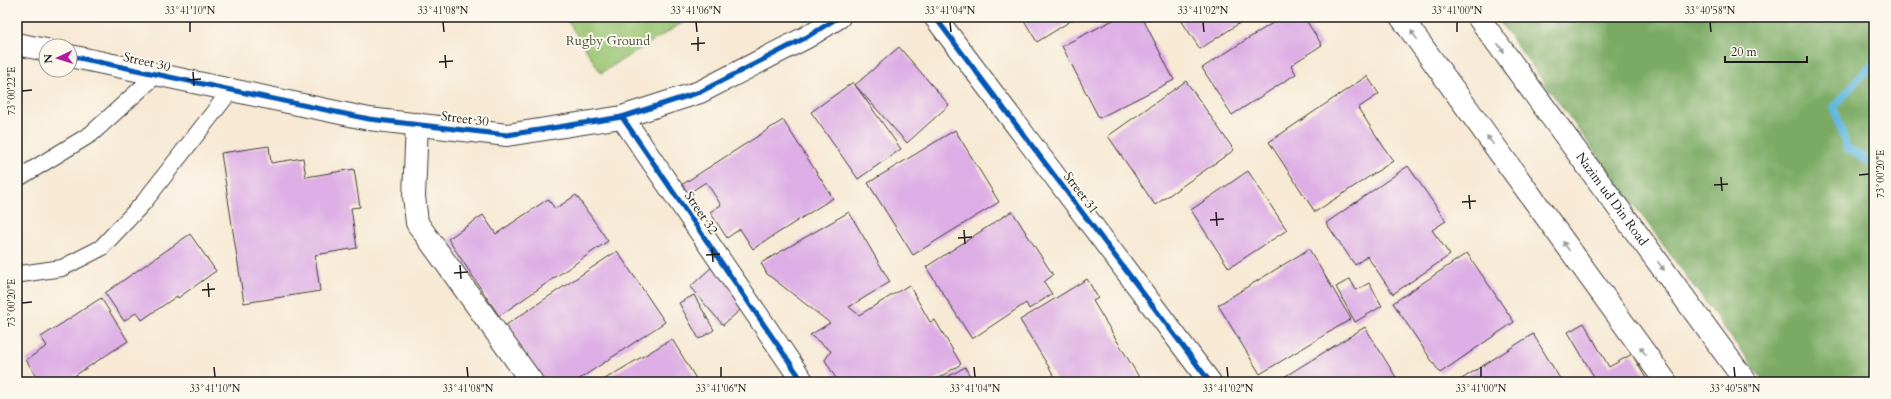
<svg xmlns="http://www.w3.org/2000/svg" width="1891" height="399" font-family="Cardo,serif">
  <rect width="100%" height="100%" fill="#fbf7ec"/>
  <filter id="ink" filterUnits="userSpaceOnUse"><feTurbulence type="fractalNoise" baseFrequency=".025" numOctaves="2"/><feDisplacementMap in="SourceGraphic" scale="8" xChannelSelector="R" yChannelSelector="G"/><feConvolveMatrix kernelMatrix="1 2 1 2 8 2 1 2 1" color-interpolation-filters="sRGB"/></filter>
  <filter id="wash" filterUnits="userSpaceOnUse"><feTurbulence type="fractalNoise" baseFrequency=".012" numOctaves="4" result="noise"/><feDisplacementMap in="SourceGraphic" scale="16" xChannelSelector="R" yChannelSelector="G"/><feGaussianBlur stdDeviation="0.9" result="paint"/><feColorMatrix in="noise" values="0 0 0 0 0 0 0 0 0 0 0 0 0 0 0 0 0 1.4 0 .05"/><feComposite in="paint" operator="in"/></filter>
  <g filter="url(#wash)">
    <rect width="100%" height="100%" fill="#f7e9d4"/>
    <path fill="#99c572" stroke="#5a7047" d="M 565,17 L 692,17 L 601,73 Z"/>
    <path fill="#7aaa64" stroke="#4b6340" d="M 1496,17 L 1874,17 L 1874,382 L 1764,382 Z"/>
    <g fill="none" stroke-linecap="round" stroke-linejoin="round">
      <path stroke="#62b8df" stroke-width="8" d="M 1874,61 L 1834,107 L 1847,148 L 1874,164"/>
    </g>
    <g id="blocks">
      <g fill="#ddaee5">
        <path d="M 1022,17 L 1077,17 L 1037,42 Z"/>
        <path d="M 1119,17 L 1142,17 L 1174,80 L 1099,118 L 1062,46 Z"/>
        <path d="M 1179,17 L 1249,17 L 1200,49 Z"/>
        <path d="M 1282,17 L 1304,17 L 1322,45 L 1291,65 L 1296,74 L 1232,115 L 1202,68 Z"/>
        <path d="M 899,47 L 949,105 L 907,143 L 855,85 Z"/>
        <path d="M 1367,76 L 1379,94 L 1358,108 L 1393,161 L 1315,212 L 1269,142 Z"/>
        <path d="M 1186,81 L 1234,150 L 1155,205 L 1108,136 Z"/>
        <path d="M 853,82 L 901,149 L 858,179 L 811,112 Z"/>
        <path d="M 783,120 L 833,198 L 753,249 L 740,229 L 727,238 L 710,212 L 721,205 L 706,182 L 681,198 L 675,189 Z"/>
        <path d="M 955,130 L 999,202 L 913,255 L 868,183 Z"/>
        <path d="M 269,146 L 271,163 L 303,158 L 306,177 L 354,169 L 360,207 L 351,208 L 357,248 L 315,255 L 320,291 L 244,303 L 221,153 Z"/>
        <path d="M 1408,166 L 1446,221 L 1432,230 L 1450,255 L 1393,294 L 1367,256 L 1355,265 L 1326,223 Z"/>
        <path d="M 1248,171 L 1287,230 L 1229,268 L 1191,210 Z"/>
        <path d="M 576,195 L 608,241 L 499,316 L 448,239 L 483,215 L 496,234 L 548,199 L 555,209 Z"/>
        <path d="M 1012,211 L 1053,275 L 1044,282 L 1052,294 L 1029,309 L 1026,303 L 972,339 L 926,267 Z"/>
        <path d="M 849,212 L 890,282 L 849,307 L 859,315 L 909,285 L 930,322 L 935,320 L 961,364 L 932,382 L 838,382 L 825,360 L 831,351 L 810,335 L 830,323 L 767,274 L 761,263 Z"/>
        <path d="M 190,234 L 216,271 L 178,298 L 177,296 L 142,320 L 137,312 L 124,321 L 105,293 Z"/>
        <path d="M 1309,249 L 1351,319 L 1260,374 L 1218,305 Z"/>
        <path d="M 617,251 L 665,322 L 575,382 L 541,382 L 503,327 Z"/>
        <path d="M 1467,253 L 1514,322 L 1440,373 L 1393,303 Z"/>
        <path d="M 714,265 L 747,304 L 723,325 L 690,287 Z"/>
        <path d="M 1087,279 L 1098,298 L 1093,301 L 1142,382 L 1058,382 L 1020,320 Z"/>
        <path d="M 1350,279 L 1356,290 L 1369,283 L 1382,306 L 1355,322 L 1336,287 Z"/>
        <path d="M 694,295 L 714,330 L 699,339 L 679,303 Z"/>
        <path d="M 101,298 L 128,341 L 65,382 L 62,378 L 56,382 L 40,382 L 26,360 L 47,346 L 41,337 Z"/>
        <path d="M 1584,323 L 1609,367 L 1632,354 L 1647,380 L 1643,382 L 1597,382 L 1568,332 Z"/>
        <path d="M 1365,327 L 1399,382 L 1287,382 L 1284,377 Z"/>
        <path d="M 1533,334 L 1562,382 L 1457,382 Z"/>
        <path d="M 672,339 L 698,382 L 600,382 Z"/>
        <path d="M 965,367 L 973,382 L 939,382 Z"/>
      </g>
    </g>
  </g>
  <g filter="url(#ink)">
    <use href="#blocks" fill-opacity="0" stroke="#3d3b38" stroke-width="1"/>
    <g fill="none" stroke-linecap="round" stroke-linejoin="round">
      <defs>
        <g id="lane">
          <path d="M 17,179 L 91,134 L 156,75"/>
          <path d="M 17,273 L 21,274 L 62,268 L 101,248 L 144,202 L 231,90"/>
        </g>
        <g id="street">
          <path d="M 935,17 L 1210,382"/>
          <path d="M 17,44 L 46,50"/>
          <path d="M 70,56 L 369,119 L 507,135 L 622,117 L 700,92 L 807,37 L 839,17"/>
          <path d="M 622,117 L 803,382"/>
          <path d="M 417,124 L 414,196 L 417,223 L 532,382"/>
        </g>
        <g id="primary">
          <path d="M 1401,17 L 1666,382"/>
          <path id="s1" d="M 1478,17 L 1746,382"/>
        </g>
      </defs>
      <use href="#lane" stroke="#3d3b38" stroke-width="18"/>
      <use href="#street" stroke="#3d3b38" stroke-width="24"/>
      <use href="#primary" stroke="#3d3b38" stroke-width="24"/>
      <use href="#lane" stroke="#fff" stroke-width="16"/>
      <use href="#street" stroke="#fff" stroke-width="22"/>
      <use href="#primary" stroke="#fff" stroke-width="22"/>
      <defs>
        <g id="cycleway">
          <path d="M 935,17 L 1210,382"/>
          <path d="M 70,56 L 369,119 L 507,135 L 622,117 L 700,92 L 807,37 L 839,17"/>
          <path d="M 622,117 L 803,382"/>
        </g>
      </defs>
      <use href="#cycleway" stroke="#fbf7ec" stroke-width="8"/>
      <use href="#cycleway" stroke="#0057b8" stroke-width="5"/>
    </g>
    <defs><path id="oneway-solid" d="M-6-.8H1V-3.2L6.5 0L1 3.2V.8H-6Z"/></defs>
    <g fill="#999">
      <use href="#oneway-solid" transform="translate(1414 35) rotate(-126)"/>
      <use href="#oneway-solid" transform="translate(1501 48) rotate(54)"/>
      <use href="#oneway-solid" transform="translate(1490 140) rotate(-126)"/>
      <use href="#oneway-solid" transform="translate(1566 246) rotate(-126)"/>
      <use href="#oneway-solid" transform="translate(1661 266) rotate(54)"/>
      <use href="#oneway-solid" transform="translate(1643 351) rotate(-126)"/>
    </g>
  </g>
  <path fill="none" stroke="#1c1c1c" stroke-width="1.5" d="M 190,22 L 190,32M 443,22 L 444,32M 696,22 L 697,32M 950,22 L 951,32M 1203,22 L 1204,32M 1457,22 L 1457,32M 1710,22 L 1711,32M 698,37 L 698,51M 691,44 L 705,43M 445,55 L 446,68M 439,62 L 453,61M 193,72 L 194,86M 187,80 L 201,79M 22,91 L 32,90M 1859,175 L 1869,174M 1721,177 L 1722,191M 1714,185 L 1728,184M 1469,195 L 1470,209M 1462,202 L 1476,201M 1216,212 L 1217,226M 1210,220 L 1224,219M 964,230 L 965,244M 958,238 L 972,237M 712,248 L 713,262M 706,255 L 720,254M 460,265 L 461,279M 454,273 L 468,272M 208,283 L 209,297M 202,290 L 215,289M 22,303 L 32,302M 214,367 L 215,377M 467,367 L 468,377M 721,367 L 721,377M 974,367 L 975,377M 1227,367 L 1228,377M 1481,367 L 1481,377M 1734,367 L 1735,377"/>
  <g text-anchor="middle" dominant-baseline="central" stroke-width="4" stroke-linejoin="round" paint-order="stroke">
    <g font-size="13" fill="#48573a" stroke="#fbf7ec">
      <text x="608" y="41">Rugby Ground</text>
    </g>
    <g font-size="13" fill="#1c1c1c" stroke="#fbf7ec">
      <text transform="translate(147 62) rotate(13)">Street 30</text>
      <text transform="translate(465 119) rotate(7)">Street 30</text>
      <text transform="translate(1081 193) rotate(53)">Street 31</text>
      <text stroke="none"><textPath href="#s1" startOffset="226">Nazim ud Din Road</textPath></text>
      <text transform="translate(701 213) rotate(56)">Street 32</text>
    </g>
  </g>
  <rect width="1891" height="399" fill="none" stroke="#fbf7ec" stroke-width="44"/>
  <g transform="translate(58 58) rotate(266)"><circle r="19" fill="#fbf7ec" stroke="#a29f99"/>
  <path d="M0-3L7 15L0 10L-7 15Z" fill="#b5179e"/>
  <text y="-6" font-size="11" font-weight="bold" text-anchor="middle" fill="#1c1c1c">N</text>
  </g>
  <path d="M1725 56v6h82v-6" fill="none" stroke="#1c1c1c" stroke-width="2"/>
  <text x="1731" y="56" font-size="12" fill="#1c1c1c" stroke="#fbf7ec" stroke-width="3" paint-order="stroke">20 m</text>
  <rect x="22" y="22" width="1847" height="355" fill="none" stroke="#1c1c1c" stroke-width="1.5"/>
  <g font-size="10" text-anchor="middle" fill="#1c1c1c">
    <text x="190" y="14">33°41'10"N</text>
    <text x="443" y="14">33°41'08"N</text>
    <text x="696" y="14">33°41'06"N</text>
    <text x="950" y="14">33°41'04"N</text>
    <text x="1203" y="14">33°41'02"N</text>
    <text x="1457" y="14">33°41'00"N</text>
    <text x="1710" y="14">33°40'58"N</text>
    <text transform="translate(11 91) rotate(-90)" y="4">73°00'22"E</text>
    <text transform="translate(1880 174) rotate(-90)" y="4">73°00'20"E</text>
    <text transform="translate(11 303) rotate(-90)" y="4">73°00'20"E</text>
    <text x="215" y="392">33°41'10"N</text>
    <text x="468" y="392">33°41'08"N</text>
    <text x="721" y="392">33°41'06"N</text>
    <text x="975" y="392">33°41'04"N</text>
    <text x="1228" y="392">33°41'02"N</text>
    <text x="1481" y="392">33°41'00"N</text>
    <text x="1735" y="392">33°40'58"N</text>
  </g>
</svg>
